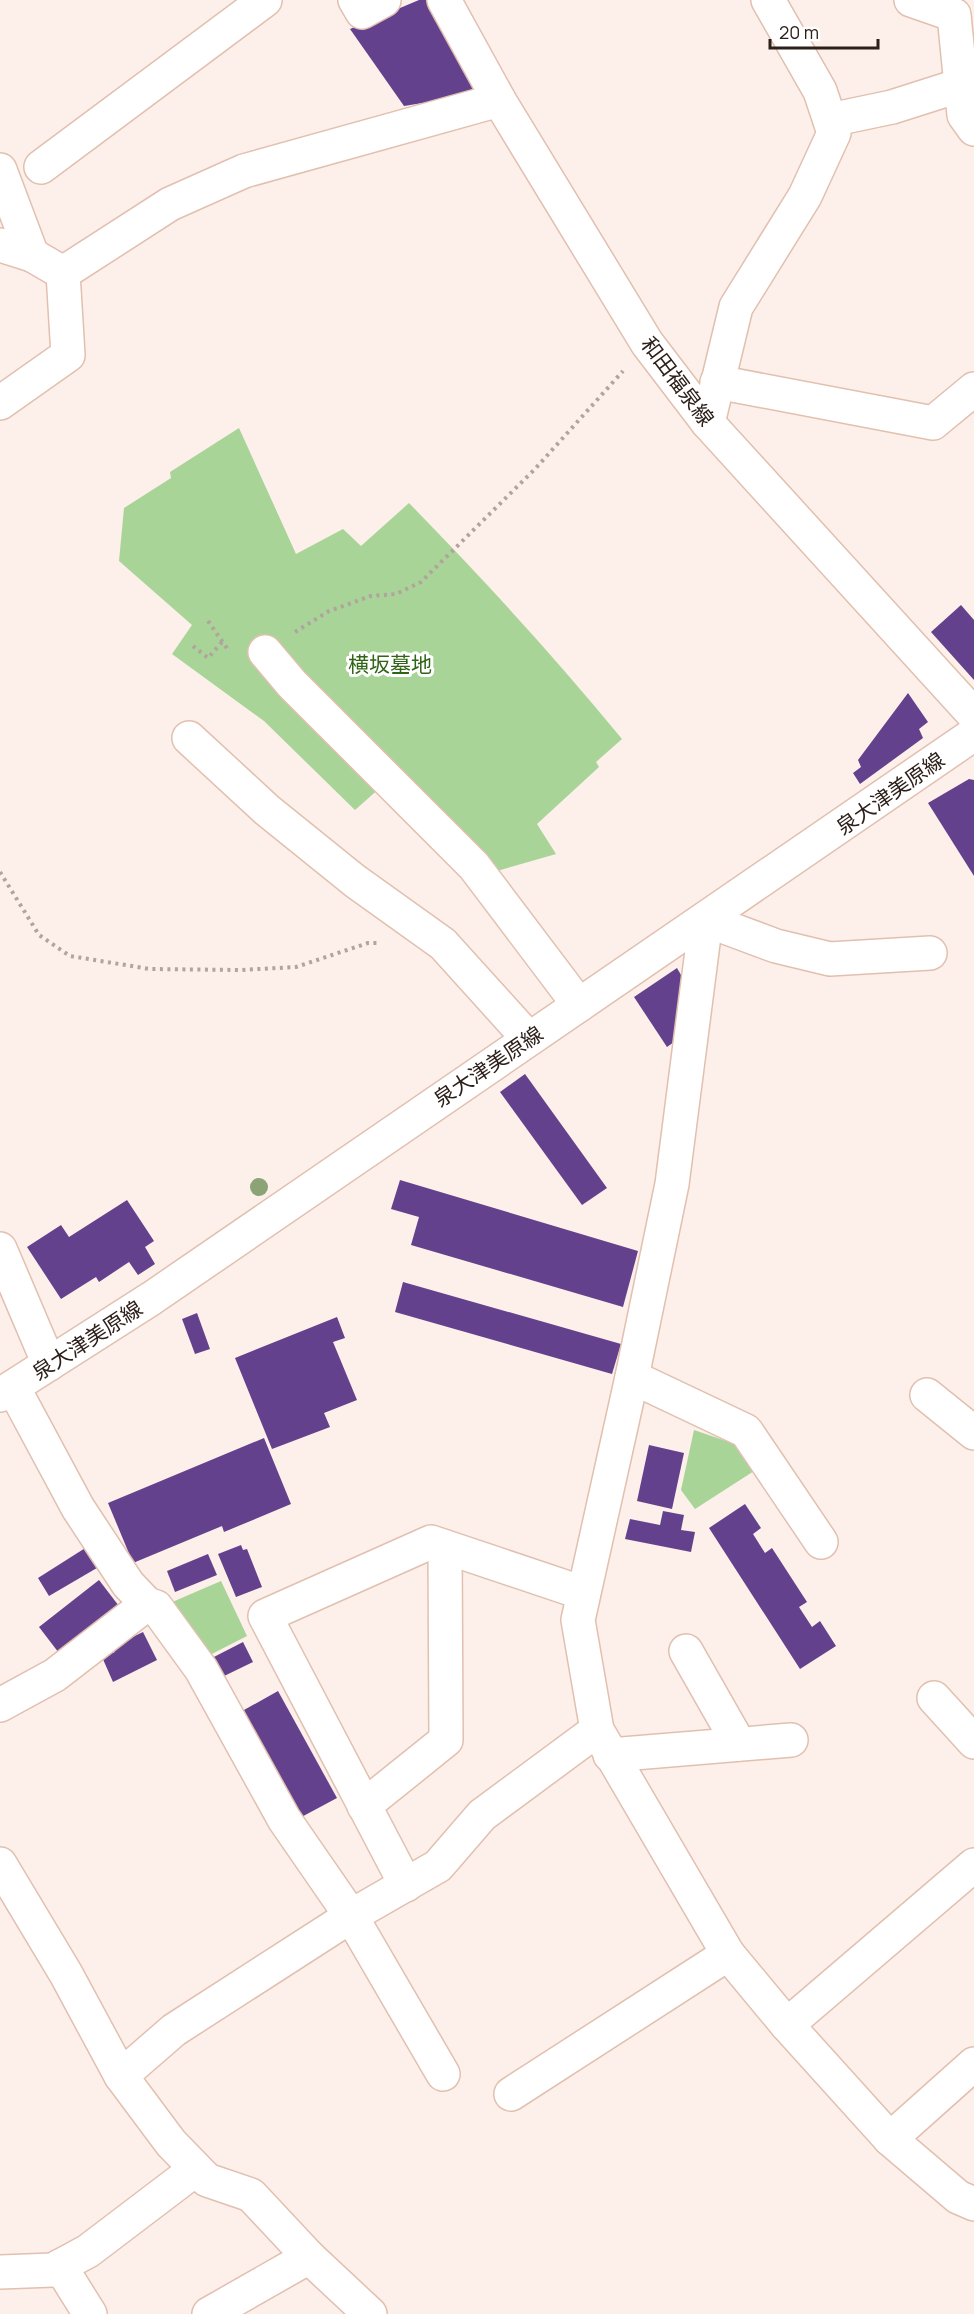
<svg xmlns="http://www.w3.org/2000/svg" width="974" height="2314" font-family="Manrope,'Noto Sans JP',sans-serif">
  <rect width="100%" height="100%" fill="#fdefe9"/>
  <g fill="#a8d498">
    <path d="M 239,428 L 296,554 L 343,529 L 361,546 L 409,503 C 483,579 555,657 622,739 L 596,762 L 599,767 L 537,824 L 556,854 L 490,873 L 483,884 L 472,892 L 464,882 L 468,868 L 382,786 L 355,810 L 264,721 L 172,654 L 192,625 L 119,561 L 124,508 L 171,478 L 170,472 Z"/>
    <path d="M 694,1430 L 735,1444 L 754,1471 L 695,1509 L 681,1490 Z"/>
    <path d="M 221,1581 L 247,1636 L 202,1659 L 163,1606 Z"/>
  </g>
  <g fill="#64418d">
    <path d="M 419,0 L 428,0 L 484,93 L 404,106 L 350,29 Z"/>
    <path d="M 961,605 L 974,620 L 974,680 L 931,632 Z"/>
    <path d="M 908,693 L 928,722 L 919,729 L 923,738 L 860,784 L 853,773 L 861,767 L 858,760 Z"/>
    <path d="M 969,779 L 974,780 L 974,876 L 928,803 Z"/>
    <path d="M 677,968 L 685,982 L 674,1042 L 667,1047 L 634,997 Z"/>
    <path d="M 525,1074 L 607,1188 L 582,1205 L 500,1092 Z"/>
    <path d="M 400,1180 L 638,1251 L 623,1307 L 411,1245 L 419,1217 L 391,1209 Z"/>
    <path d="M 127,1200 L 154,1241 L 145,1247 L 155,1264 L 138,1275 L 129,1262 L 99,1282 L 96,1277 L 61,1299 L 27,1247 L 61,1225 L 69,1237 Z"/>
    <path d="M 403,1282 L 621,1344 L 612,1374 L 395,1312 Z"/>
    <path d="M 197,1313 L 210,1349 L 195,1354 L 182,1319 Z"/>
    <path d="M 337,1317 L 345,1338 L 333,1342 L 357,1400 L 324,1413 L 330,1427 L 272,1449 L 235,1358 Z"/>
    <path d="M 264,1438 L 291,1504 L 224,1532 L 222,1526 L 133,1563 L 108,1503 Z"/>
    <path d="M 649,1445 L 684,1453 L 672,1509 L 637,1501 Z"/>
    <path d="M 745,1504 L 761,1528 L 753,1534 L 765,1553 L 772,1548 L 807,1602 L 799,1607 L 812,1627 L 820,1621 L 836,1646 L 800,1669 L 709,1528 Z"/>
    <path d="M 663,1511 L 684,1515 L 681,1530 L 695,1532 L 691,1552 L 625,1539 L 630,1519 L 660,1525 Z"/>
    <path d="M 90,1545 L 102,1565 L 49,1596 L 38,1578 Z"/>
    <path d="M 241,1545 L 243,1550 L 247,1549 L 262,1587 L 236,1597 L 218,1554 Z"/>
    <path d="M 208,1554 L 217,1575 L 175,1592 L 167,1571 Z"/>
    <path d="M 99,1580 L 122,1610 L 62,1657 L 39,1627 Z"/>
    <path d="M 143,1632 L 157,1660 L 113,1682 L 102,1657 L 115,1652 L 112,1647 Z"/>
    <path d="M 243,1642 L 253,1662 L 220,1678 L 210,1659 Z"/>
    <path d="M 278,1691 L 337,1798 L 294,1821 L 235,1715 Z"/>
  </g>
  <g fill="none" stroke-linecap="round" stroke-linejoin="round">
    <defs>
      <g id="minor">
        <path d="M 355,0 L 362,12 L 384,0"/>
        <path d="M 911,0 L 954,15 L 964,115 L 974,129"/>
        <path d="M 830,120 L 892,107 L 961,85 L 974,73"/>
        <path d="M 41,167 L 265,0"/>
        <path d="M 0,170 L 32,255"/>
        <path d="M 0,245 L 32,255 L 63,273 L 170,204 L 244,171 L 499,100"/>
        <path d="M 717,382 L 933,423 L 974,389"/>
        <path d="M 0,403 L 68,355 L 63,273"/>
        <path d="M 708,423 L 736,307 L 805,196 L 834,133 L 820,91 L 768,0"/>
        <path d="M 265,652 L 292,684 L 474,866 L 579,1005"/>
        <path d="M 189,738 L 267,810 L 355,881 L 443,944 L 528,1038"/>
        <path d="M 930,953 L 830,959 L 776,946 L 706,920 L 672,1184 L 632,1377 L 578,1620 L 597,1730 L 728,1954 L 787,2025 L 890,2139 L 958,2197 L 974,2204"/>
        <path d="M 0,1249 L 49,1364"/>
        <path d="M 632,1377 L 746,1431 L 821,1542"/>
        <path d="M 13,1387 L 78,1508 L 128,1584 L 147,1604 L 156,1607 L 201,1669 L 284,1819 L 351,1916 L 443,2074"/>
        <path d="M 927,1395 L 974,1433"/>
        <path d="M 686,1651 L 739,1744"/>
        <path d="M 934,1698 L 974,1742"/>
        <path d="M 0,1705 L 55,1675 L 147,1604"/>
        <path d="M 610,1755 L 791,1740"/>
        <path d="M 364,1806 L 446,1740 L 445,1547"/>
        <path d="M 0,1864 L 66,1974 L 121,2076 L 171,2143 L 207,2180 L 251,2195 L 309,2257 L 370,2314"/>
        <path d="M 406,1885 L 265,1616 L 431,1542 L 583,1593"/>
        <path d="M 787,2025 L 974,1865"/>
        <path d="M 121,2076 L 174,2030 L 351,1916 L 438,1866 L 482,1815 L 597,1730"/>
        <path d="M 511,2094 L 728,1954"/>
        <path d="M 890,2139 L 974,2064"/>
        <path d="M 60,2266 L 90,2314"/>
        <path d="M 0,2272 L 53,2270 L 88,2251 L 196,2169"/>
        <path d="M 209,2314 L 309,2257"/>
      </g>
      <g id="major">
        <path d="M 444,0 L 499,100 L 647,343 L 708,423 L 974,715"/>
        <path d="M 0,1395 L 152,1298 L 974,734"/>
      </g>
    </defs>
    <use href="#minor" stroke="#e1c0b0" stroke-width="36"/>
    <use href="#major" stroke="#e1c0b0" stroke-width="36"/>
    <g stroke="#b1a39d" stroke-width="4" stroke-dasharray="3 4.5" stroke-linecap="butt">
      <path d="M 208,621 L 229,651"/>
      <path d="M 295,632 L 329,611 L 371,596 L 396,594 L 421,582 L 535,469 L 623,371"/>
      <path d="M 193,646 L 208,658 L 222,642"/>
      <path d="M 0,872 L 39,935 L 70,956 L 150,969 L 241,970 L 296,967 L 368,943 L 380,943"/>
    </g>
    <use href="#minor" stroke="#fff" stroke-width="33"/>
    <use href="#major" stroke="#fff" stroke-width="33"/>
  </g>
  <circle fill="#8ca376" cx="259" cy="1187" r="9"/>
  <g text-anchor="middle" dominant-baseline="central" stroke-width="6" stroke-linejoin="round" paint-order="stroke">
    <g font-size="21" fill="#2d201b" stroke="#fff">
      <text transform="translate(678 381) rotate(53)">和田福泉線</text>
      <text transform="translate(890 793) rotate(-35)">泉大津美原線</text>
      <text transform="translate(488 1066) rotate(-34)">泉大津美原線</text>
      <text transform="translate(87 1340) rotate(-33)">泉大津美原線</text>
    </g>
    <g font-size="21" fill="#306517" stroke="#fff">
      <text x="390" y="664">横坂墓地</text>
    </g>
  </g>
  <path d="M770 39v9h108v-9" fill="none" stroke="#2d201b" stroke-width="3"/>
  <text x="779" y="39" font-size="18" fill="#2d201b" stroke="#ffffff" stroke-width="4.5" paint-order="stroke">20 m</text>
</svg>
